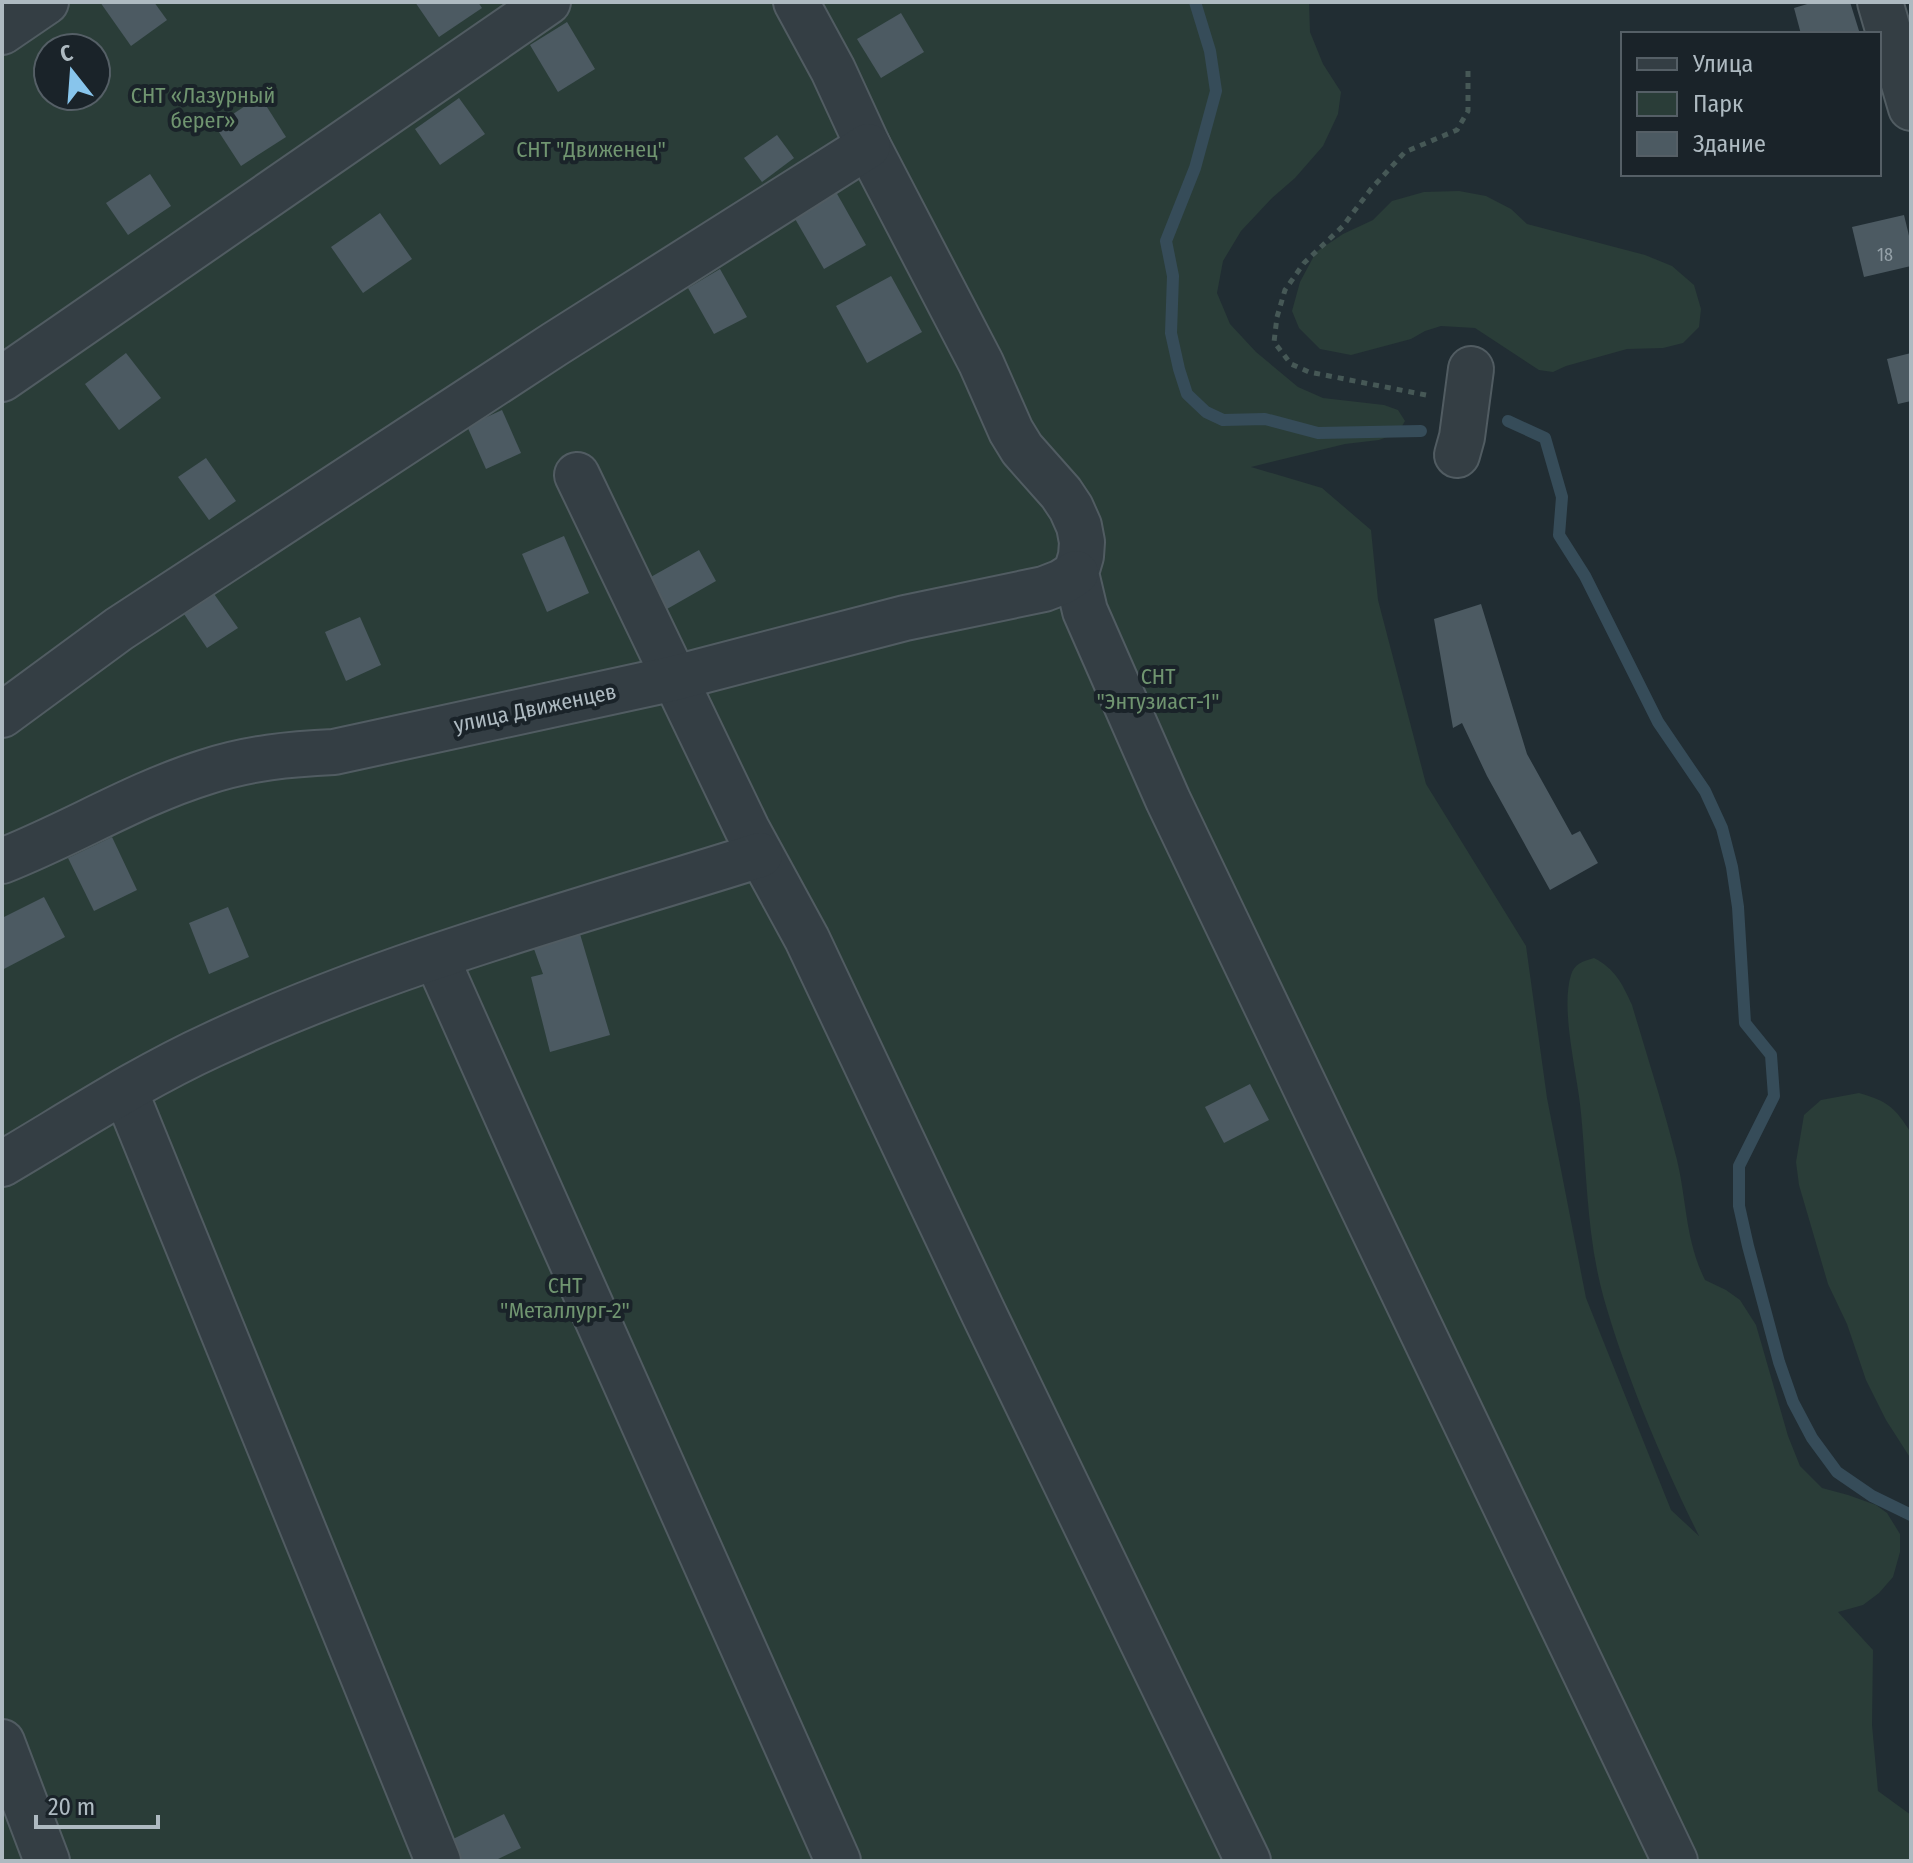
<svg xmlns="http://www.w3.org/2000/svg" width="1913" height="1863" font-family="'Fira Sans Condensed',sans-serif">
  <rect width="100%" height="100%" fill="#212d33"/>
  <g fill="#2a3d38" fill-rule="evenodd">
    <path d="M 38,2 L 1309,2 L 1310,32 L 1323,64 L 1341,92 L 1338,114 L 1323,146 L 1295,178 L 1272,198 L 1241,231 L 1223,261 L 1217,293 L 1230,324 L 1256,352 L 1298,387 L 1323,398 L 1384,405 L 1398,410 L 1405,421 L 1398,433 L 1379,440 L 1345,444 L 1251,467 L 1322,488 L 1371,530 L 1378,600 L 1426,784 L 1526,946 L 1547,1098 L 1586,1298 L 1671,1510 L 1699,1536 C 1662,1461 1627,1379 1604,1299 C 1587,1239 1587,1176 1581,1113 C 1578,1076 1560,1010 1571,975 C 1574,964 1583,961 1594,958 C 1615,969 1622,983 1632,1005 C 1647,1056 1664,1108 1677,1160 C 1687,1202 1685,1239 1705,1280 L 1726,1290 L 1740,1300 L 1756,1325 L 1788,1436 L 1800,1466 L 1822,1488 L 1848,1495 L 1876,1505 L 1887,1513 L 1900,1534 L 1900,1552 L 1893,1577 L 1879,1593 L 1863,1605 L 1838,1612 L 1873,1650 L 1872,1725 L 1878,1791 L 1911,1815 L 1911,1861 L 2,1861 L 2,27 ZM 48,48 L 96,48 L 96,96 L 48,96 Z"/>
    <path d="M 1459,191 L 1486,196 L 1511,209 L 1527,224 L 1645,255 L 1672,266 L 1694,285 L 1701,309 L 1699,327 L 1683,343 L 1663,348 L 1627,349 L 1566,366 L 1553,372 L 1539,370 L 1475,328 L 1441,326 L 1425,331 L 1411,339 L 1351,355 L 1320,349 L 1299,328 L 1292,311 L 1300,282 L 1316,252 L 1343,234 L 1373,220 L 1392,201 L 1424,192 Z"/>
    <path d="M 1859,1093 C 1887,1101 1895,1107 1911,1133 L 1911,1459 L 1886,1420 L 1866,1380 L 1847,1324 L 1828,1284 L 1799,1185 L 1796,1162 L 1804,1115 L 1821,1100 Z"/>
  </g>
  <g fill="none" stroke-linecap="round" stroke-linejoin="round">
    <g stroke="#364c59" stroke-width="12">
      <path d="M 1195,2 L 1210,51 L 1216,91 L 1195,168 L 1166,241 L 1173,276 L 1171,333 L 1179,369 L 1187,394 L 1206,412 L 1223,420 L 1265,419 L 1318,433 L 1421,431"/>
      <path d="M 1508,421 L 1545,438 L 1562,497 L 1559,535 L 1585,576 L 1658,722 L 1705,791 L 1722,828 L 1732,867 L 1738,907 L 1745,1023 L 1771,1055 L 1774,1096 L 1739,1166 L 1739,1206 L 1748,1246 L 1779,1362 L 1793,1402 L 1812,1438 L 1837,1472 L 1872,1496 L 1911,1515"/>
    </g>
  </g>
  <g fill="#4c5a62">
    <path d="M 100,2 L 154,2 L 167,20 L 131,46 Z"/>
    <path d="M 415,2 L 478,2 L 482,8 L 439,37 Z"/>
    <path d="M 1814,2 L 1850,2 L 1860,34 L 1801,34 L 1794,8 Z"/>
    <path d="M 901,13 L 924,52 L 881,78 L 857,39 Z"/>
    <path d="M 567,22 L 595,69 L 558,92 L 530,45 Z"/>
    <path d="M 260,96 L 286,137 L 241,166 L 215,126 Z"/>
    <path d="M 459,98 L 485,134 L 440,165 L 415,129 Z"/>
    <path d="M 777,135 L 794,158 L 762,182 L 744,158 Z"/>
    <path d="M 150,174 L 171,206 L 128,235 L 106,203 Z"/>
    <path d="M 836,192 L 866,245 L 824,269 L 794,217 Z"/>
    <path d="M 380,213 L 412,259 L 363,293 L 331,247 Z"/>
    <path d="M 1904,215 L 1911,244 L 1911,266 L 1864,277 L 1852,227 Z"/>
    <path d="M 720,269 L 747,317 L 714,334 L 688,288 Z"/>
    <path d="M 891,276 L 922,332 L 867,363 L 836,306 Z"/>
    <path d="M 126,353 L 161,398 L 119,430 L 85,384 Z"/>
    <path d="M 1911,353 L 1911,401 L 1898,404 L 1887,359 Z"/>
    <path d="M 502,410 L 521,453 L 486,469 L 467,426 Z"/>
    <path d="M 206,458 L 236,501 L 209,520 L 178,477 Z"/>
    <path d="M 564,536 L 589,593 L 547,612 L 522,554 Z"/>
    <path d="M 699,550 L 716,581 L 667,609 L 649,578 Z"/>
    <path d="M 212,591 L 238,628 L 207,648 L 182,611 Z"/>
    <path d="M 1481,604 L 1527,754 L 1572,835 L 1580,831 L 1598,863 L 1550,890 L 1487,776 L 1462,723 L 1453,728 L 1434,619 Z"/>
    <path d="M 360,617 L 381,665 L 346,681 L 325,632 Z"/>
    <path d="M 112,837 L 137,890 L 94,911 L 68,858 Z"/>
    <path d="M 44,897 L 65,937 L 2,970 L 2,918 Z"/>
    <path d="M 228,907 L 249,957 L 209,974 L 189,923 Z"/>
    <path d="M 580,934 L 610,1035 L 550,1052 L 531,977 L 543,974 L 534,949 Z"/>
    <path d="M 1250,1084 L 1269,1120 L 1224,1143 L 1205,1107 Z"/>
    <path d="M 504,1814 L 521,1848 L 494,1861 L 456,1861 L 447,1842 Z"/>
  </g>
  <g fill="none" stroke-linecap="round" stroke-linejoin="round">
    <defs>
      <g id="minor">
        <path d="M 796,2 L 833,70 L 868,146 L 981,363 L 1011,431 L 1022,449 L 1061,493 L 1071,508 L 1079,526 L 1082,542 L 1081,556 L 1076,573 L 1085,611 L 1168,800 L 1675,1861"/>
        <path d="M 1880,2 L 1911,108"/>
        <path d="M 2,32 L 46,2"/>
        <path d="M 2,379 L 548,2"/>
        <path d="M 1457,455 L 1462,437 L 1471,369"/>
        <path d="M 577,475 L 747,829 L 807,939 L 983,1312 L 1248,1861"/>
        <path d="M 2,715 L 119,629 L 555,344 L 868,146"/>
        <path d="M 2,861 C 71,834 135,794 206,772 C 248,758 290,754 334,752 L 675,678 L 905,618 L 1044,589 L 1062,582 L 1076,573"/>
        <path d="M 436,957 L 838,1861"/>
        <path d="M 125,1091 L 438,1861"/>
        <path d="M 2,1164 C 70,1124 140,1078 212,1045 C 387,963 576,913 760,855"/>
        <path d="M 2,1742 L 47,1861"/>
      </g>
    </defs>
    <use href="#minor" stroke="#515c62" stroke-width="48"/>
    <path stroke="#465856" stroke-width="5" stroke-dasharray="6 6" stroke-linecap="butt" d="M 1426,395 L 1309,372 L 1291,364 L 1274,342 L 1277,317 L 1285,290 L 1304,263 L 1343,226 L 1371,189 L 1405,152 L 1457,130 L 1468,111 L 1468,66"/>
    <use href="#minor" stroke="#343e44" stroke-width="44"/>
  </g>
  <g text-anchor="middle" dominant-baseline="central" stroke-width="8" stroke-linejoin="round" paint-order="stroke">
    <g font-size="18" fill="#96a2a9">
      <text x="1885" y="255">18</text>
    </g>
    <g font-size="22" fill="#709570" stroke="#1a2329">
      <text x="203" y="95">СНТ «Лазурный<tspan x="203" dy="25">берег»</tspan></text>
      <text x="591" y="149">СНТ "Движенец"</text>
      <text x="1158" y="676">СНТ<tspan x="1158" dy="25">"Энтузиаст-1"</tspan></text>
      <text x="565" y="1285">СНТ<tspan x="565" dy="25">"Металлург-2"</tspan></text>
    </g>
    <g font-size="22" fill="#aebac1" stroke="#1a2329">
      <text transform="translate(535 708) rotate(-12)">улица Движенцев</text>
    </g>
  </g>
  <rect width="1913" height="1863" fill="none" stroke="#aebac1" stroke-width="8"/>
  <rect x="1621" y="32" width="260" height="144" fill="#1a2329" stroke="#555f66" stroke-width="2"/>
  <rect x="1637" y="58" width="40" height="12" fill="#343e44" stroke="#555f66" stroke-width="2"/>
  <text x="1693" y="72" font-size="24" fill="#aebac1">Улица</text>
  <rect x="1637" y="92" width="40" height="24" fill="#2a3d38" stroke="#555f66" stroke-width="2"/>
  <text x="1693" y="112" font-size="24" fill="#aebac1">Парк</text>
  <rect x="1637" y="132" width="40" height="24" fill="#4c5a62" stroke="#555f66" stroke-width="2"/>
  <text x="1693" y="152" font-size="24" fill="#aebac1">Здание</text>
  <g transform="translate(72 72) rotate(343)"><circle r="38" fill="#1a2329" stroke="#555f66" stroke-width="2"/>
  <path d="M0-6L14 30L0 20L-14 30Z" fill="#88c5ec"/>
  <text y="-12" font-size="22" font-weight="bold" text-anchor="middle" fill="#aebac1">С</text>
  </g>
  <path d="M36 1815v12h122v-12" fill="none" stroke="#aebac1" stroke-width="4"/>
  <text x="48" y="1815" font-size="24" fill="#aebac1" stroke="#1a2329" stroke-width="6" paint-order="stroke">20 m</text>
</svg>
